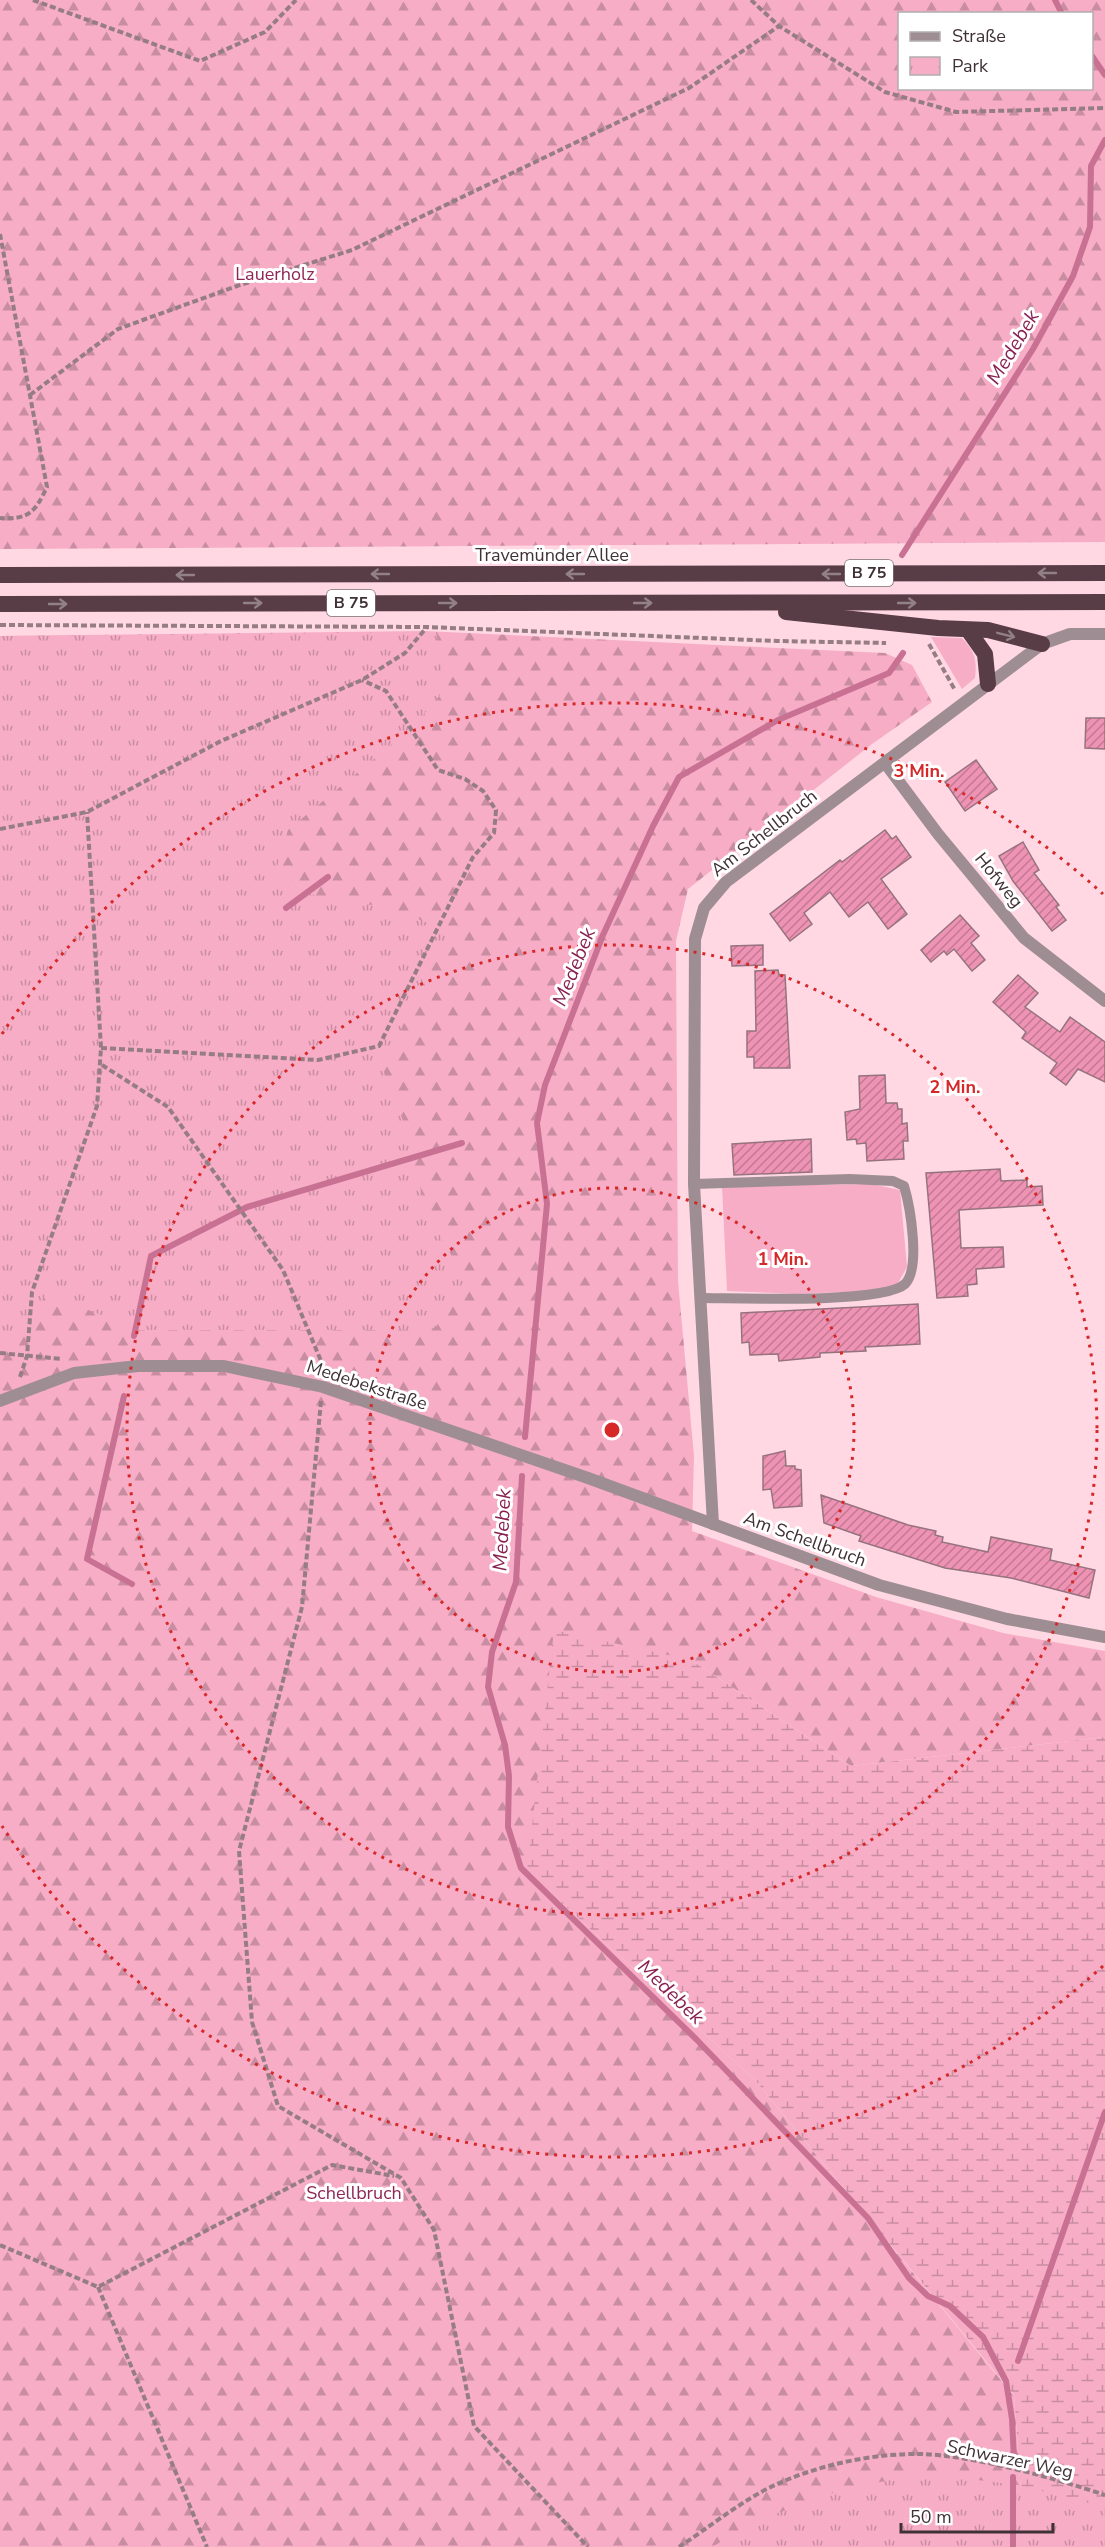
<svg xmlns="http://www.w3.org/2000/svg" width="1105" height="2547" font-family="'Nunito Sans',sans-serif">
  <defs>
    <pattern id="forest-firs" width="22" height="20" patternUnits="userSpaceOnUse" patternTransform="scale(1.5)"><rect width="22" height="20" fill="#f7adc6"/><path d="M5 1l3.5 6h-7zM16 11l3.5 6h-7z" fill="#c98da2"/></pattern>
    <pattern id="wetland-marsh" width="20" height="14" patternUnits="userSpaceOnUse" patternTransform="scale(1.5)"><rect width="20" height="14" fill="#f7adc6"/><path d="M1 5h8M5 5V1M11 12h8M15 12V8" fill="none" stroke="#c98da2"/></pattern>
    <pattern id="park-tufts" width="24" height="20" patternUnits="userSpaceOnUse" patternTransform="scale(1.5)"><rect width="24" height="20" fill="#f7adc6"/><path d="M3 7l-1-3M5 7V3M7 7l1-3M15 17l-1-3M17 17v-4M19 17l1-3" fill="none" stroke="#c98da2"/></pattern>
    <pattern id="building-hatch" width="6" height="6" patternUnits="userSpaceOnUse" patternTransform="scale(1.5)"><rect width="6" height="6" fill="#ef93b4"/><path d="M-1 1l2-2M0 6l6-6M5 7l2-2" fill="none" stroke="#c37993"/></pattern>
  </defs>
  <rect width="100%" height="100%" fill="#ffd8e4"/>
  <g fill="#f7adc6">
    <path d="M 931,637 L 962,638 C 975,652 977,660 975,678 L 962,689 Z"/>
    <path d="M 871,1184 L 900,1190 L 907,1267 L 898,1283 L 890,1290 L 798,1294 L 727,1291 L 722,1186 Z"/>
  </g>
  <g fill="url(#forest-firs)" fill-rule="evenodd">
    <path d="M 0,0 L 1105,0 L 1105,542 L 0,549 ZM 900,14 L 1092,14 L 1092,88 L 900,88 Z"/>
    <path d="M 424,631 L 885,653 L 912,665 L 932,702 L 872,744 L 688,889 L 676,941 L 678,1281 L 694,1456 L 692,1531 L 876,1597 L 1003,1633 L 1105,1651 L 1105,1737 L 851,1766 L 691,1660 L 527,1871 L 755,2080 L 1014,2396 L 1025,2547 L 0,2547 L 0,636 Z"/>
  </g>
  <path fill="url(#wetland-marsh)" d="M 554,1630 L 691,1660 L 851,1766 L 1105,1737 L 1105,2547 L 1025,2547 L 1014,2395 L 755,2080 L 527,1871 Z"/>
  <g fill="url(#park-tufts)">
    <path d="M 436,632 L 445,689 L 415,725 L 288,830 L 277,867 L 305,892 L 331,900 L 389,907 L 450,932 L 382,1067 L 411,1141 L 410,1158 L 432,1222 L 465,1279 L 436,1327 L 427,1330 L 138,1330 L 46,1293 L 34,1322 L 35,1328 L 0,1348 L 0,636 Z"/>
    <path d="M 929,2474 L 1018,2485 L 1105,2507 L 1105,2547 L 712,2547 L 756,2521 L 849,2487 Z"/>
  </g>
  <g fill="none" stroke-linecap="round" stroke-linejoin="round">
    <g stroke="#c97192" stroke-width="6">
      <path d="M 1055,0 L 1062,14"/>
      <path d="M 1092,56 L 1105,75"/>
      <path d="M 902,555 L 1033,349 L 1073,276 L 1090,227 L 1091,166 L 1105,140"/>
      <path d="M 286,908 L 328,877"/>
      <path d="M 134,1336 L 151,1256 L 247,1207 L 462,1143"/>
      <path d="M 124,1396 L 87,1559 L 132,1584"/>
      <path d="M 525,1437 L 547,1204 L 537,1123 L 545,1085 L 603,935 L 653,826 L 679,777 L 778,720 L 889,673 L 903,653"/>
      <path d="M 522,1476 L 516,1582 L 492,1652 L 488,1687 L 505,1745 L 509,1776 L 508,1827 L 521,1868 L 696,2039 L 868,2218 L 909,2278 L 928,2296 L 950,2306 L 983,2337 L 1006,2381 L 1012,2419 L 1014,2459"/>
      <path d="M 1018,2361 L 1105,2112"/>
      <path d="M 1013,2547 L 1013,2477"/>
    </g>
  </g>
  <g fill="url(#building-hatch)" stroke="#95737e" stroke-width="1.5">
    <path d="M 1086,718 L 1105,718 L 1105,749 L 1085,748 Z"/>
    <path d="M 976,760 L 997,789 L 965,811 L 945,782 Z"/>
    <path d="M 885,830 L 892,839 L 896,836 L 911,857 L 881,879 L 907,914 L 888,929 L 868,902 L 849,917 L 830,892 L 804,913 L 812,924 L 790,941 L 770,914 L 840,860 L 842,862 Z"/>
    <path d="M 1023,842 L 1039,870 L 1034,873 L 1059,905 L 1056,907 L 1066,920 L 1052,931 L 1013,881 L 999,856 Z"/>
    <path d="M 960,915 L 979,936 L 971,943 L 985,960 L 972,971 L 954,949 L 947,955 L 944,951 L 931,962 L 921,950 Z"/>
    <path d="M 763,945 L 763,965 L 732,966 L 731,946 Z"/>
    <path d="M 778,970 L 779,975 L 785,975 L 790,1068 L 754,1068 L 754,1057 L 747,1057 L 747,1031 L 756,1031 L 755,971 Z"/>
    <path d="M 1018,975 L 1038,993 L 1025,1007 L 1060,1032 L 1070,1017 L 1105,1042 L 1105,1082 L 1078,1069 L 1066,1085 L 1050,1073 L 1057,1063 L 1022,1038 L 1026,1032 L 993,1002 Z"/>
    <path d="M 885,1075 L 886,1103 L 897,1103 L 898,1109 L 902,1109 L 902,1124 L 907,1123 L 908,1141 L 903,1141 L 904,1159 L 867,1161 L 866,1143 L 857,1144 L 856,1139 L 847,1140 L 845,1112 L 860,1109 L 859,1076 Z"/>
    <path d="M 811,1139 L 812,1172 L 734,1175 L 732,1144 Z"/>
    <path d="M 1000,1169 L 1001,1181 L 1027,1180 L 1027,1187 L 1042,1186 L 1043,1205 L 959,1210 L 961,1248 L 1003,1247 L 1004,1267 L 976,1269 L 977,1284 L 967,1285 L 968,1296 L 937,1298 L 926,1173 Z"/>
    <path d="M 918,1304 L 920,1344 L 865,1347 L 866,1351 L 820,1353 L 820,1357 L 779,1361 L 778,1354 L 750,1355 L 749,1342 L 742,1343 L 741,1313 Z"/>
    <path d="M 785,1451 L 786,1466 L 795,1466 L 795,1469 L 801,1470 L 802,1506 L 774,1508 L 771,1489 L 763,1490 L 763,1456 Z"/>
    <path d="M 821,1495 L 908,1525 L 936,1531 L 935,1535 L 943,1537 L 942,1542 L 988,1552 L 991,1537 L 1052,1549 L 1050,1560 L 1095,1570 L 1089,1598 L 1011,1578 L 945,1568 L 859,1541 L 861,1536 L 824,1523 Z"/>
  </g>
  <g fill="none" stroke-linecap="round" stroke-linejoin="round">
    <g stroke="#967d85" stroke-width="4" stroke-dasharray="6 3" stroke-linecap="butt">
      <path d="M 33,0 L 200,61 L 265,32 L 296,0"/>
      <path d="M 751,0 L 779,26 L 885,92 L 956,112 L 1105,108"/>
      <path d="M 0,234 L 47,487 C 35,512 29,520 0,518"/>
      <path d="M 30,395 L 118,329 L 237,286 L 352,250 L 689,88 L 779,26"/>
      <path d="M 0,625 L 427,627 L 777,641 L 886,643"/>
      <path d="M 929,644 L 955,690"/>
      <path d="M 0,829 L 87,812 L 221,741 L 362,680 L 405,653 L 427,627"/>
      <path d="M 101,1048 L 318,1060 L 379,1046 L 473,857 L 494,833 L 496,810 L 483,791 L 465,779 L 438,770 L 386,691 L 362,680"/>
      <path d="M 102,1065 L 168,1107 L 283,1270 L 324,1368 L 324,1373"/>
      <path d="M 0,1353 L 62,1359"/>
      <path d="M 20,1377 L 27,1356 L 32,1292 L 97,1106 L 101,1048 L 87,812"/>
      <path d="M 321,1401 L 302,1607 L 239,1851 L 252,2022 L 278,2106 L 401,2178 L 434,2230 L 474,2426 L 588,2547"/>
      <path d="M 0,2245 L 98,2287 L 332,2165 L 394,2176"/>
      <path d="M 98,2287 L 207,2547"/>
      <path d="M 679,2547 C 708,2528 744,2499 775,2485 C 818,2465 874,2453 922,2454 C 975,2456 1054,2478 1105,2495"/>
    </g>
    <path stroke="#9e8e93" stroke-width="10" d="M 694,1184 L 850,1179 L 893,1181 L 904,1186 C 910,1206 921,1268 905,1284 C 883,1304 736,1298 701,1298"/>
    <g stroke="#9e8e93" stroke-width="12">
      <path d="M 885,763 L 938,834 L 1024,938 L 1105,1001"/>
      <path d="M 713,1524 L 694,1184 L 695,939 L 704,908 L 726,882 L 1042,644 L 1070,634 L 1105,634"/>
    </g>
    <path stroke="#9e8e93" stroke-width="12" d="M 0,1401 L 74,1373 L 138,1366 L 224,1366 L 323,1387 L 588,1478 L 879,1585 L 1007,1619 L 1105,1637"/>
    <g stroke="#583c46" stroke-width="16">
      <path d="M 0,575 L 1105,573"/>
      <path d="M 0,604 L 1105,602"/>
      <path d="M 786,612 L 938,628 L 988,630 L 1042,644"/>
      <path d="M 968,630 L 985,654 L 988,684"/>
    </g>
  </g>
  <defs><path id="oneway-shaft" d="M-6 0H5M1.5-3L5.5 0L1.5 3" fill="none" stroke-width="1.6" stroke-linecap="round" stroke-linejoin="round" transform="scale(1.5)"/></defs>
  <g stroke="#928087">
    <use href="#oneway-shaft" transform="translate(1047 573) rotate(180)"/>
    <use href="#oneway-shaft" transform="translate(380 574) rotate(180)"/>
    <use href="#oneway-shaft" transform="translate(575 574) rotate(180)"/>
    <use href="#oneway-shaft" transform="translate(831 574) rotate(180)"/>
    <use href="#oneway-shaft" transform="translate(185 575) rotate(180)"/>
    <use href="#oneway-shaft" transform="translate(253 603)"/>
    <use href="#oneway-shaft" transform="translate(448 603)"/>
    <use href="#oneway-shaft" transform="translate(643 603)"/>
    <use href="#oneway-shaft" transform="translate(907 603)"/>
    <use href="#oneway-shaft" transform="translate(58 604)"/>
    <use href="#oneway-shaft" transform="translate(1006 635) rotate(14)"/>
  </g>
  <g fill="none" stroke="#d62828" stroke-width="3" stroke-dasharray="3 6">
    <circle cx="612" cy="1430" r="242"/>
    <circle cx="612" cy="1430" r="485"/>
    <path d="M1103 1966A727 727 0 0 1 2 1826M2 1034A727 727 0 0 1 1103 894"/>
  </g>
  <g text-anchor="middle" dominant-baseline="central" stroke-width="6" stroke-linejoin="round" paint-order="stroke">
    <g fill="#fff" stroke="#796f72" stroke-width="1.5">
      <rect x="845" y="560" width="48" height="26" rx="4.5"/>
      <rect x="327" y="590" width="48" height="26" rx="4.5"/>
    </g>
    <g font-size="16" font-weight="bold" fill="#403136">
      <text x="869" y="573">B 75</text>
      <text x="351" y="603">B 75</text>
    </g>
    <g font-size="18" fill="#8e2555" stroke="#fff">
      <text x="275" y="274">Lauerholz</text>
      <text x="354" y="2193">Schellbruch</text>
    </g>
    <g font-size="18" fill="#403136" stroke="#fff">
      <text x="552" y="555">Travemünder Allee</text>
      <text transform="translate(764 833) rotate(-38)">Am Schellbruch</text>
      <text transform="translate(999 880) rotate(51)">Hofweg</text>
      <text transform="translate(367 1385) rotate(18)">Medebekstraße</text>
      <text transform="translate(805 1539) rotate(20)">Am Schellbruch</text>
      <text transform="translate(1010 2459) rotate(12)">Schwarzer Weg</text>
    </g>
    <g font-size="20" font-style="italic" fill="#892051" stroke="#fff">
      <text transform="translate(1013 347) rotate(-59)">Medebek</text>
      <text transform="translate(574 967) rotate(-68)">Medebek</text>
      <text transform="translate(502 1530) rotate(-87)">Medebek</text>
      <text transform="translate(671 1992) rotate(44)">Medebek</text>
    </g>
  </g>
  <circle cx="612" cy="1430" r="9" fill="#d62828" stroke="#fff" stroke-width="3"/>
  <g font-size="18" text-anchor="middle" font-weight="bold" fill="#d62828" stroke="#fff" stroke-width="6" stroke-linejoin="round" paint-order="stroke">
    <text x="919" y="777">3 Min.</text>
    <text x="955" y="1093">2 Min.</text>
    <text x="783" y="1265">1 Min.</text>
  </g>
  <rect x="898" y="12" width="195" height="78" fill="#ffffff" stroke="#b3adaf" stroke-width="1.5"/>
  <rect x="910" y="32" width="30" height="9" fill="#9e8e93" stroke="#b3adaf" stroke-width="1.5"/>
  <text x="952" y="42" font-size="18" fill="#403136">Straße</text>
  <rect x="910" y="57" width="30" height="18" fill="url(#park-tufts)" stroke="#b3adaf" stroke-width="1.5"/>
  <text x="952" y="72" font-size="18" fill="#403136">Park</text>
  <path d="M901 2523v9h152v-9" fill="none" stroke="#403136" stroke-width="3"/>
  <text x="910" y="2523" font-size="18" fill="#403136" stroke="#ffffff" stroke-width="4.5" paint-order="stroke">50 m</text>
</svg>
